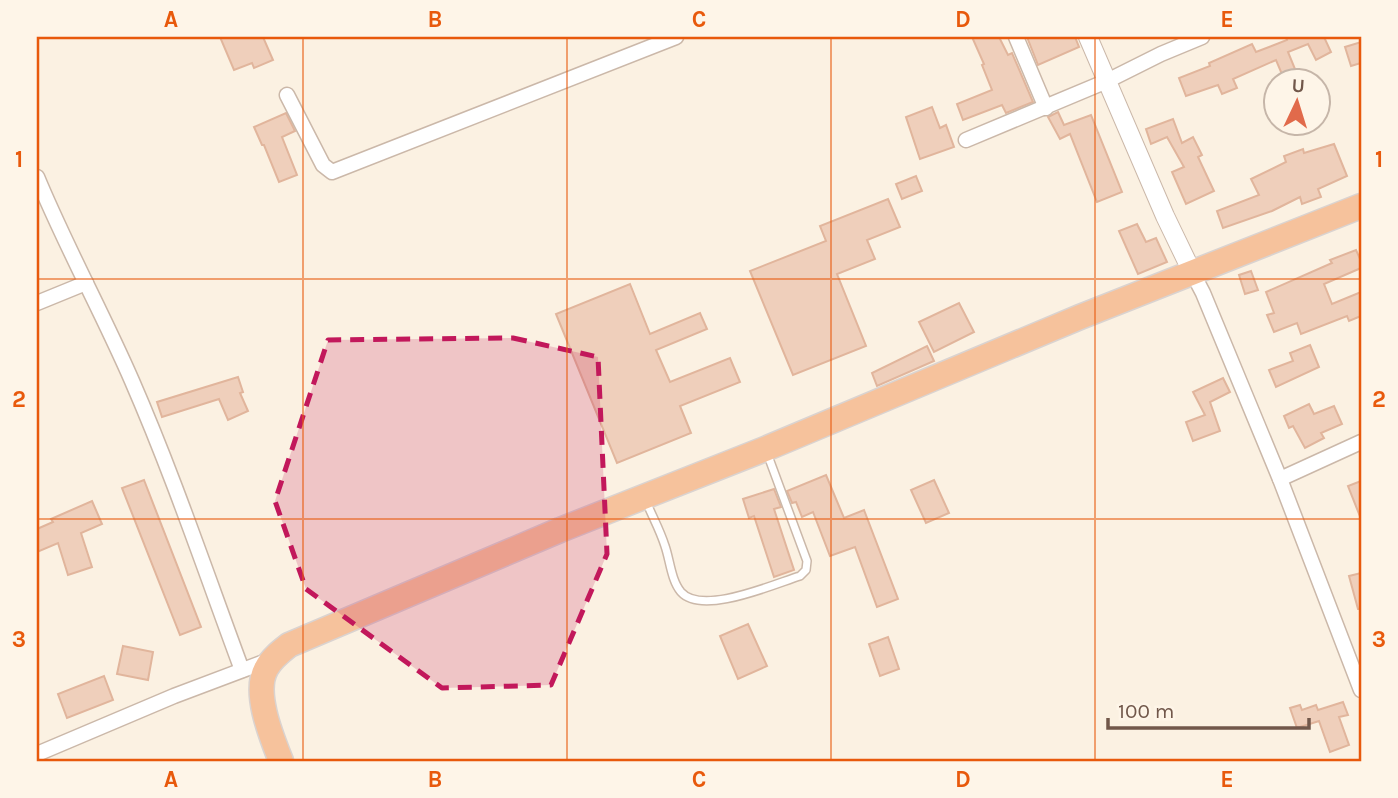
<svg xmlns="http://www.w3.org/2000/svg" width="1398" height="798" font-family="Karla,sans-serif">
  <rect width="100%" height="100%" fill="#fbf1e2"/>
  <g fill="#efcfbb" stroke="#e1b59c" stroke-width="2">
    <path d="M 220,37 L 263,37 L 273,60 L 254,68 L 252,63 L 234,70 Z"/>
    <path d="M 972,37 L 999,37 L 1008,55 L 1012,53 L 1033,102 L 1006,113 L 1002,105 L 963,120 L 957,104 L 992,90 L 982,65 L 984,64 Z"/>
    <path d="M 1027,37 L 1075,37 L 1079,47 L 1038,65 Z"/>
    <path d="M 1286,37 L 1324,37 L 1331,52 L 1316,60 L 1308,44 L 1288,52 L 1297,74 L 1284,79 L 1276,60 L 1233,79 L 1237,88 L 1222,94 L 1218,85 L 1186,96 L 1179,78 L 1210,66 L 1209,63 L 1252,44 L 1256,52 L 1287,40 Z"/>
    <path d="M 1361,42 L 1361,63 L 1351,66 L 1345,47 Z"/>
    <path d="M 932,107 L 940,128 L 946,125 L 954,147 L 920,159 L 906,117 Z"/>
    <path d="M 1058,112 L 1064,125 L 1091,115 L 1122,192 L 1097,202 L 1070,134 L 1060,139 L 1048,117 Z"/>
    <path d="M 286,113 L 295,131 L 282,137 L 297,175 L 279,182 L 264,145 L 262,145 L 254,127 Z"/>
    <path d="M 1173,119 L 1182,143 L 1193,137 L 1202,155 L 1198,157 L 1214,191 L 1186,204 L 1172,172 L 1184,167 L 1167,137 L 1151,144 L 1146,129 Z"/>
    <path d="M 1334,144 L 1347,176 L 1318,189 L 1321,197 L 1302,204 L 1300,197 L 1272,211 L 1223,228 L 1217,211 L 1259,195 L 1251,179 L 1286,162 L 1284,156 L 1303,149 L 1304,153 Z"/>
    <path d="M 916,176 L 922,191 L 902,199 L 896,184 Z"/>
    <path d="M 888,199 L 900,227 L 867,240 L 875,259 L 837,274 L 866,346 L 793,375 L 750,271 L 826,241 L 820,226 Z"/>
    <path d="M 1137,224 L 1146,242 L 1156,238 L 1167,262 L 1138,274 L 1119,231 Z"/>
    <path d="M 1356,250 L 1361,261 L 1361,268 L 1324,284 L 1332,304 L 1361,292 L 1361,316 L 1349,321 L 1347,316 L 1301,334 L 1297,323 L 1274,332 L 1267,315 L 1274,313 L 1266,292 L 1332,263 L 1330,260 Z"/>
    <path d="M 1251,271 L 1258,290 L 1245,294 L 1239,275 Z"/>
    <path d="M 630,284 L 650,334 L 700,313 L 707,329 L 656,350 L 670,382 L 730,358 L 740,382 L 680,406 L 691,433 L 617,463 L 556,314 Z"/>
    <path d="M 959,303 L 974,332 L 934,352 L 919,322 Z"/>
    <path d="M 1310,345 L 1319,367 L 1276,387 L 1269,370 L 1293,361 L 1290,353 Z"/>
    <path d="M 927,346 L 934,361 L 877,386 L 872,373 Z"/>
    <path d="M 238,377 L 243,392 L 240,393 L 248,411 L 228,420 L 219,399 L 162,417 L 157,402 Z"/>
    <path d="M 1223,378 L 1230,392 L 1210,402 L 1220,431 L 1193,441 L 1186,422 L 1205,415 L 1193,392 Z"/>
    <path d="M 1309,404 L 1314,414 L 1334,406 L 1342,424 L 1321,433 L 1324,438 L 1305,448 L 1293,426 L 1289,428 L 1284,416 Z"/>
    <path d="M 826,475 L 844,518 L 864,510 L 898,599 L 877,607 L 855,547 L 830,556 L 813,512 L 802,517 L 796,502 L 792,503 L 787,491 Z"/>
    <path d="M 144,480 L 201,627 L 180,635 L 122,488 Z"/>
    <path d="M 934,480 L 949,513 L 926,523 L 911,490 Z"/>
    <path d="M 1361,481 L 1361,519 L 1348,486 Z"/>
    <path d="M 774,489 L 781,507 L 774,509 L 794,570 L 774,577 L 754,516 L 749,518 L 743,499 Z"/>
    <path d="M 92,501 L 102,524 L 81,533 L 92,567 L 68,575 L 58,543 L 37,552 L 37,529 L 53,522 L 51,519 Z"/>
    <path d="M 1361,573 L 1361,609 L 1358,609 L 1349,576 Z"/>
    <path d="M 748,624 L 767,666 L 738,679 L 720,636 Z"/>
    <path d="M 888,637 L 899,669 L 880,676 L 869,644 Z"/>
    <path d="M 123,646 L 153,652 L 148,680 L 117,674 Z"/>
    <path d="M 104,676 L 113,700 L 67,718 L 58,694 Z"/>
    <path d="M 1343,702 L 1348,715 L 1339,717 L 1349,745 L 1330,752 L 1319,721 L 1297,728 L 1290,708 L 1300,705 L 1302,710 L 1316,705 L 1318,710 Z"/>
  </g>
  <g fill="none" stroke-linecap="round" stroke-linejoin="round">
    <defs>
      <path id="service" d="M 646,501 C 652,516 660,530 665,546 C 670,560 671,580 681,592 C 702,616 774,584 800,576 L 806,570 L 807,561 L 767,453"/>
      <g id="minor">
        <path d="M 1016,37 L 1046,108"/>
        <path d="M 287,95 L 323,165 L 332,172 L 676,37"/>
        <path d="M 966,140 L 1107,81 L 1161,54 L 1202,37"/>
        <path d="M 37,177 C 66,247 102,312 132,381 C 173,475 206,573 242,670"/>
        <path d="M 1192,272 L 1203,293 L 1280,479 L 1361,690"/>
        <path d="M 37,303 L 86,283"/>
        <path d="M 1280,479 L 1361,442"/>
        <path d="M 37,754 L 174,696 L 272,659"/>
      </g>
      <path id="tertiary" d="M 1088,37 L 1165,216 L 1192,272"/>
      <path id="trunk" d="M 281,761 C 272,738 253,693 266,669 C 271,659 280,652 289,645 L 560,530 L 765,449 L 1080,317 L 1361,206"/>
    </defs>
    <use href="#service" stroke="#cbb8a9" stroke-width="10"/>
    <use href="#minor" stroke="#cbb8a9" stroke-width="17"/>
    <use href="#tertiary" stroke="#cbb8a9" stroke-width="20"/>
    <use href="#trunk" stroke="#dad3d0" stroke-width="27"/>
    <use href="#service" stroke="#fff" stroke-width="7"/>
    <use href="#minor" stroke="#fff" stroke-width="14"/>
    <use href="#tertiary" stroke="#fff" stroke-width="18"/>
    <use href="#trunk" stroke="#f6c29c" stroke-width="24"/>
  </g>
  <path fill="#c2185b" fill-opacity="0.2" stroke="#c2185b" stroke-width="5" stroke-dasharray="14 9" stroke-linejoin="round" d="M 513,338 L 598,357 L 607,554 L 551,685 L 442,688 L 306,589 L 275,501 L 328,340 Z"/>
  <path fill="none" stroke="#e8590c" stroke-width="2" stroke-opacity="0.55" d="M 303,37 L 303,761M 567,37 L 567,761M 831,37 L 831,761M 1095,37 L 1095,761M 37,279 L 1361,279M 37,519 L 1361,519"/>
  <rect width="1398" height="798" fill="none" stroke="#fef5e8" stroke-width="77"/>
  <g transform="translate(1297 102) rotate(4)"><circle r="33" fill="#fef5e8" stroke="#c6b6a9" stroke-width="2"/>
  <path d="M0-5L12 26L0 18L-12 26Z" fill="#e16a4b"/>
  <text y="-10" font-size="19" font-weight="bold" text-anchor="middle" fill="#71574a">U</text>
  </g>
  <path d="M1108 718v10h201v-10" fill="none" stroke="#71574a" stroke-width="3.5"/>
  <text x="1118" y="718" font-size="21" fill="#71574a" stroke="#fef5e8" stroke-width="5" paint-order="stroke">100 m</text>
  <rect x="38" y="38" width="1322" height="722" fill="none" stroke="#e8590c" stroke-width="2.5"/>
  <g font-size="23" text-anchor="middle" font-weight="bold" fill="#e8590c">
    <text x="171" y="27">A</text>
    <text x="435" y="27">B</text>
    <text x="699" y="27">C</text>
    <text x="963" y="27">D</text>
    <text x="1227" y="27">E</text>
    <text x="19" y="167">1</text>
    <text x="1379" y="167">1</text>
    <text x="19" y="407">2</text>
    <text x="1379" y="407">2</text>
    <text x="19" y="647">3</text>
    <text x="1379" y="647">3</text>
    <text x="171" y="787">A</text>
    <text x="435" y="787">B</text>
    <text x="699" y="787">C</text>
    <text x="963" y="787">D</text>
    <text x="1227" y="787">E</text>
  </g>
</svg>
